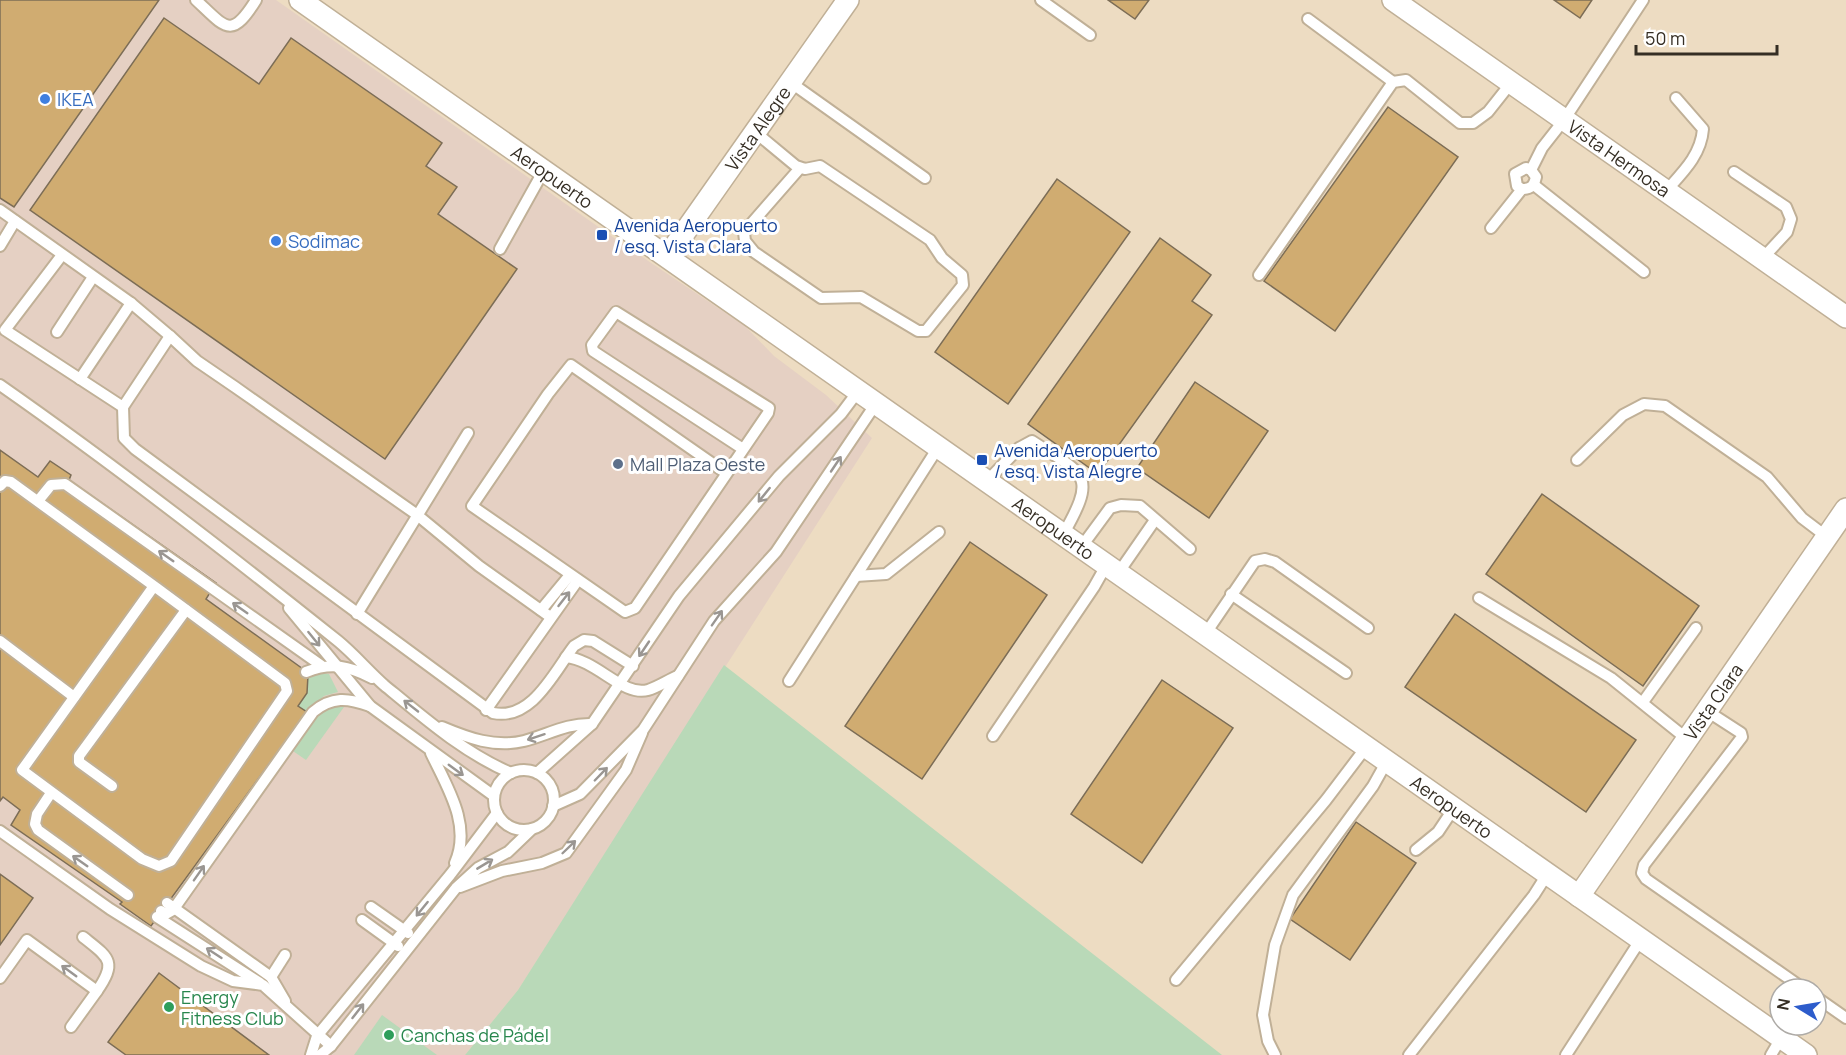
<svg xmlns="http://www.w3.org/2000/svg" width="1846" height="1055" font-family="Manrope,sans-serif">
  <rect width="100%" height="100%" fill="#eddcc2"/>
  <path fill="#e5d0c3" d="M 0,0 L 276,0 L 617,240 L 745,326 L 774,356 L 826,395 L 872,438 L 518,990 L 465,1055 L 0,1055 Z"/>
  <g fill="#b9d9b8">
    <path d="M 724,665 L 1222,1055 L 465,1055 L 518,990 Z"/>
    <path d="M 324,673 L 329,674 L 338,692 L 324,696 L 307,712 L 298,706 L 307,693 L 308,677 Z"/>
    <path d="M 336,706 L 344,707 L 306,760 L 290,749 L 319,712 Z"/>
    <path d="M 382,1015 L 437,1055 L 354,1055 Z"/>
  </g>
  <g fill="#d0ac71" stroke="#7c6d56" stroke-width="1.5">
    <path d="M 0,0 L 159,0 L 14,207 L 0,198 Z"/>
    <path d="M 1108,0 L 1149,0 L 1135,19 Z"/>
    <path d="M 1554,0 L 1592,0 L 1580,18 Z"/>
    <path d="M 164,18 L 259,84 L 291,38 L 442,143 L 426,166 L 457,187 L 438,214 L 517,269 L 385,459 L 30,210 Z"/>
    <path d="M 1388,107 L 1458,157 L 1335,331 L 1264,281 Z"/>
    <path d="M 1057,179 L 1130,232 L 1008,404 L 935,352 Z"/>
    <path d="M 1160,238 L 1211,275 L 1192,301 L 1212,315 L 1098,474 L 1028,424 Z"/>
    <path d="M 1195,382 L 1268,431 L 1209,518 L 1137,468 Z"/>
    <path d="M 0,450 L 38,477 L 50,461 L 71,475 L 69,480 L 216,583 L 206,599 L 303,669 L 308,675 L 307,693 L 298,706 L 307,712 L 151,926 L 120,904 L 122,902 L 11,825 L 20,810 L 3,797 L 0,801 Z"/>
    <path d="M 1542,494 L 1699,606 L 1643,686 L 1486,574 Z"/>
    <path d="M 970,542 L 1047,595 L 922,779 L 845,726 Z"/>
    <path d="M 1455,614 L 1636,740 L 1586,812 L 1405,687 Z"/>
    <path d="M 1162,680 L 1233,728 L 1142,863 L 1071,814 Z"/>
    <path d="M 1356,822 L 1416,863 L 1350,960 L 1290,919 Z"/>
    <path d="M 0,874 L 33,898 L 0,945 Z"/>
    <path d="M 159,973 L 269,1055 L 126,1055 L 108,1042 Z"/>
  </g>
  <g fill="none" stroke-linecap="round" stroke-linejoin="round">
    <defs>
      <g id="service">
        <path d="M 196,0 C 226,28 231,40 256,0"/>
        <path d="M 1041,0 L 1090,35"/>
        <path d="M 1308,19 L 1393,82"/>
        <path d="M 790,82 L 925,178"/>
        <path d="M 755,132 L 796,166 L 805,169 L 820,166 L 930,240 L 942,258 L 962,275 L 963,285 L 926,331 L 918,331 L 861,297 L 821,298 L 754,252 L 745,241 L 744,232 L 800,168"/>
        <path d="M 1531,170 L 1542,148 L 1564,120 L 1643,0"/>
        <path d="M 1734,172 L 1786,207 L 1791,219 L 1787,232 L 1763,258"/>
        <path d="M 1534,185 L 1644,272"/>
        <path d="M 1666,191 C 1683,172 1701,155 1703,129 L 1676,98"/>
        <path d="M 0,210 L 131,303 L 170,336"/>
        <path d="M 1491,228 L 1522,189 C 1531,189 1534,186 1536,177 L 1531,170 L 1526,168 L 1515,174 L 1517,186 L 1522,189"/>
        <path d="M 0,246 L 15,221"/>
        <path d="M 500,249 L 544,170"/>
        <path d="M 62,255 L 5,330 L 123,407 L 170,336 L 197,361 L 235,387 L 416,514 L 479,566 L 549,616"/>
        <path d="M 1259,275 L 1393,82 L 1406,80 L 1460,123 L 1473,123 L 1488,112 L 1511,83"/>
        <path d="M 57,332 L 93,277"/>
        <path d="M 80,379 L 131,303"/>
        <path d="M 0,385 C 116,466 228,553 338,641 C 355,655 368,671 384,685 C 424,718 464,753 511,773"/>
        <path d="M 123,407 L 124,438 L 135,449 L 493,713 C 532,721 554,672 574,646 L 584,640 L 593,641 L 633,666"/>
        <path d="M 1577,460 L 1623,415 L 1644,404 L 1665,406 L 1767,477 L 1802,518 L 1827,537"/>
        <path d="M 726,473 L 571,365 L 548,394 L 472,506 L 625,612 L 635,608 C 679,543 724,478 768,413 L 769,408 L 616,312 L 592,345 L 593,351 L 743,449"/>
        <path d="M 988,480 L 1019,448 L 1032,441 C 1084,475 1098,473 1064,533"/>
        <path d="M 0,486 L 5,481 L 11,482 L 154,586 L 22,770 L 142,859 L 159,866 L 171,861 L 287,691 L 285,683 L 154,586"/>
        <path d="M 38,501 L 51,485 L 65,484 L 322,666"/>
        <path d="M 1082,546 L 1110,508 L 1121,505 L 1140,506 L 1190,549"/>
        <path d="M 1119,572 L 1155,520"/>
        <path d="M 856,576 L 886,574 L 939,532"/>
        <path d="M 1231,594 L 1346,673"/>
        <path d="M 1479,598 L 1611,678 L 1687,739"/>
        <path d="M 289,608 L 370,706 L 494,796"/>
        <path d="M 541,610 L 570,575"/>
        <path d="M 357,614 L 468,433"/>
        <path d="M 1206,633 L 1255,561 L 1265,559 L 1275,562 L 1368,628"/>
        <path d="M 0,641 L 74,697"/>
        <path d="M 566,657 C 597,660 623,697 648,690 C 658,687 668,680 678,676"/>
        <path d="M 306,672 C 331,662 349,666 372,678"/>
        <path d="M 789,681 L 939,446"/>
        <path d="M 1643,702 L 1696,628"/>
        <path d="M 486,710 L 578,580"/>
        <path d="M 1707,711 L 1741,733 L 1742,737 L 1644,865 L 1642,873 L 1646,879 L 1804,989"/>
        <path d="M 442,727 C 468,738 495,748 524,741 C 547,735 567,723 592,724"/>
        <path d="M 993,736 L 1094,587 L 1107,564"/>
        <path d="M 431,753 C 447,787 472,825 455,863"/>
        <circle cx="524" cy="800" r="30"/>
        <path d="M 537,773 L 592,724 L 679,596 L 779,476 L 841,414 L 859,390"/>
        <path d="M 112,786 L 79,762 L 79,756 L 186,610"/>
        <path d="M 51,793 L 37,814 L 35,824 L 38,830 L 128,895"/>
        <path d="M 553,806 L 580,794 L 643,730 L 714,621 L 776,552 L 877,402"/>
        <path d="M 0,831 L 110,909 L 201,966 L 233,981 L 263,985 L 331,1046"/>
        <path d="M 1416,850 L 1438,832 L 1454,808"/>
        <path d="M 460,887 L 502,871 L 542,863 L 566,853 L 626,770 L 642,733"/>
        <path d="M 167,903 L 271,977 L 285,1001"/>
        <path d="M 371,907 L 408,933"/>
        <path d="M 161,911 L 166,914 L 173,910 L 313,712 C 332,696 348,698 370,706"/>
        <path d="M 157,917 L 260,983"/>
        <path d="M 362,920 L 398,946"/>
        <path d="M 83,937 C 108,957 118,961 97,991"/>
        <path d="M 271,977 L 285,955"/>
        <path d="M 0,978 L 27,940 L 97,991 L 71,1027"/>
        <path d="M 1176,980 L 1326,800 L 1367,746"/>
        <path d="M 1816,997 L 1846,1018"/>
        <path d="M 311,1055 L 317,1036 L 450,875 L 497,813"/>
        <path d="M 320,1055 L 331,1046 L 456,888 L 478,868 L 508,852 L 532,829"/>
        <path d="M 1275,1055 L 1268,1041 L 1263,1015 L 1275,945 L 1293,895 L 1373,786 L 1387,761"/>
        <path d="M 1409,1055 L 1534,895 L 1548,873"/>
        <path d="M 1566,1055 L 1641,939"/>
        <path d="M 1771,1055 L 1781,1038"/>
      </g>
      <g id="minor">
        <path id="s1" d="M 300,0 L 1806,1055"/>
        <path id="s2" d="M 1393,0 L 1846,317"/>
        <path id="s3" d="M 668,256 L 848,0"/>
        <path id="s4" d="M 1579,896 L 1846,509"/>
      </g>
    </defs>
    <use href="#service" stroke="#c0b097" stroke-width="14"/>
    <use href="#minor" stroke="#c0b097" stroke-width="24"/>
    <use href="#service" stroke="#fff" stroke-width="10"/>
    <use href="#minor" stroke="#fff" stroke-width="21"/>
  </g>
  <defs><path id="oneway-shaft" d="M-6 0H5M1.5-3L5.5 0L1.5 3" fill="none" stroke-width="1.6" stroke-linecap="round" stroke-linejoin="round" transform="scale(1.5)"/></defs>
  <g stroke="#9a9692">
    <use href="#oneway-shaft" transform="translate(836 464) rotate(-56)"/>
    <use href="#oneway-shaft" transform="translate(764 495) rotate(129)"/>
    <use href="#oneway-shaft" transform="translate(166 556) rotate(-145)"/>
    <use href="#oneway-shaft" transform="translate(564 599) rotate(-52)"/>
    <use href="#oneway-shaft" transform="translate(240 608) rotate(-145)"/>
    <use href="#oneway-shaft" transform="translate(717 618) rotate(-55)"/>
    <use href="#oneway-shaft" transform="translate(314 639) rotate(51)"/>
    <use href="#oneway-shaft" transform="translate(644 649) rotate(124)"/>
    <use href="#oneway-shaft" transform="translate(411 706) rotate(-142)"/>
    <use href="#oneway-shaft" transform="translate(536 737) rotate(162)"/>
    <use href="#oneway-shaft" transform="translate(456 770) rotate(36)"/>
    <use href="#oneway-shaft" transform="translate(601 774) rotate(-46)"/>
    <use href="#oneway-shaft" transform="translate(569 847) rotate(-44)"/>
    <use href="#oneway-shaft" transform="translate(80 861) rotate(-145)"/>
    <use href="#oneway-shaft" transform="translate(485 864) rotate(-31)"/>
    <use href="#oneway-shaft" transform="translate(199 873) rotate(-55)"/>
    <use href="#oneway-shaft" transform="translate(422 909) rotate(129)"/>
    <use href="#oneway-shaft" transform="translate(214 953) rotate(-147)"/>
    <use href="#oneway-shaft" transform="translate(69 971) rotate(-144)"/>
    <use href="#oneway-shaft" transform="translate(358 1011) rotate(-52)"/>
  </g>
  <g fill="#3f7fe0" stroke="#fff" stroke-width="2">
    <circle cx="45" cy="99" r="6"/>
    <circle cx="276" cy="241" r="6"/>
  </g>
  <g fill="#1a4fb4" stroke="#fff" stroke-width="2">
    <rect x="596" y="229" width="12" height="12" rx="3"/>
    <rect x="976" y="454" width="12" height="12" rx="3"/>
  </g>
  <circle fill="#5c6f8a" stroke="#fff" stroke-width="2" cx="618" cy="464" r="6"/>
  <g fill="#2e9e5b" stroke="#fff" stroke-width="2">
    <circle cx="169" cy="1007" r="6"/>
    <circle cx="389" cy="1035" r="6"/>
  </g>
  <g text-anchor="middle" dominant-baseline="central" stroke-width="6" stroke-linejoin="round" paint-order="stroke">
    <g font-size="18" fill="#366cbe" stroke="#fff" text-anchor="start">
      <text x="57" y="99">IKEA</text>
      <text x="288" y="241">Sodimac</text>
    </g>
    <g font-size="18" fill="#352e24" stroke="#fff">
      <text stroke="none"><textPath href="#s3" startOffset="156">Vista Alegre</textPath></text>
      <text stroke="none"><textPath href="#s2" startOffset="276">Vista Hermosa</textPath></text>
      <text stroke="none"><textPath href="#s1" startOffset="308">Aeropuerto</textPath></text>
      <text stroke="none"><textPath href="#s1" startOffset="920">Aeropuerto</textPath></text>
      <text stroke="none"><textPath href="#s4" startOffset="236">Vista Clara</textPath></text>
      <text stroke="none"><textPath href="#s1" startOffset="1406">Aeropuerto</textPath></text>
    </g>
    <g font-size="18" fill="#164399" stroke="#fff" text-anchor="start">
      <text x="614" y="225">Avenida Aeropuerto<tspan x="614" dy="21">/ esq. Vista Clara</tspan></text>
      <text x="994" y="450">Avenida Aeropuerto<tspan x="994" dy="21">/ esq. Vista Alegre</tspan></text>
    </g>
    <g font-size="18" fill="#4e5e75" stroke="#fff" text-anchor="start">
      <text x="630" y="464">Mall Plaza Oeste</text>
    </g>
    <g font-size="18" fill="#27864d" stroke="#fff" text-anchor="start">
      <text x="181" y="997">Energy<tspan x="181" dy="21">Fitness Club</tspan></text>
      <text x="401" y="1035">Canchas de Pádel</text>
    </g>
  </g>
  <g transform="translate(1798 1007) rotate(281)"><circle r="28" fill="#ffffff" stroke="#aeaba7" stroke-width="1.5"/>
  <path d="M0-4.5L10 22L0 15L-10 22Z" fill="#2d5ccb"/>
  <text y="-9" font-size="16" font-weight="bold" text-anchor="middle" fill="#352e24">N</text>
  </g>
  <path d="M1636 45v9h141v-9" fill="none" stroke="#352e24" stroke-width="3"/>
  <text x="1645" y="45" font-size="18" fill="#352e24" stroke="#ffffff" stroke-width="4.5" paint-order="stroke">50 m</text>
</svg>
